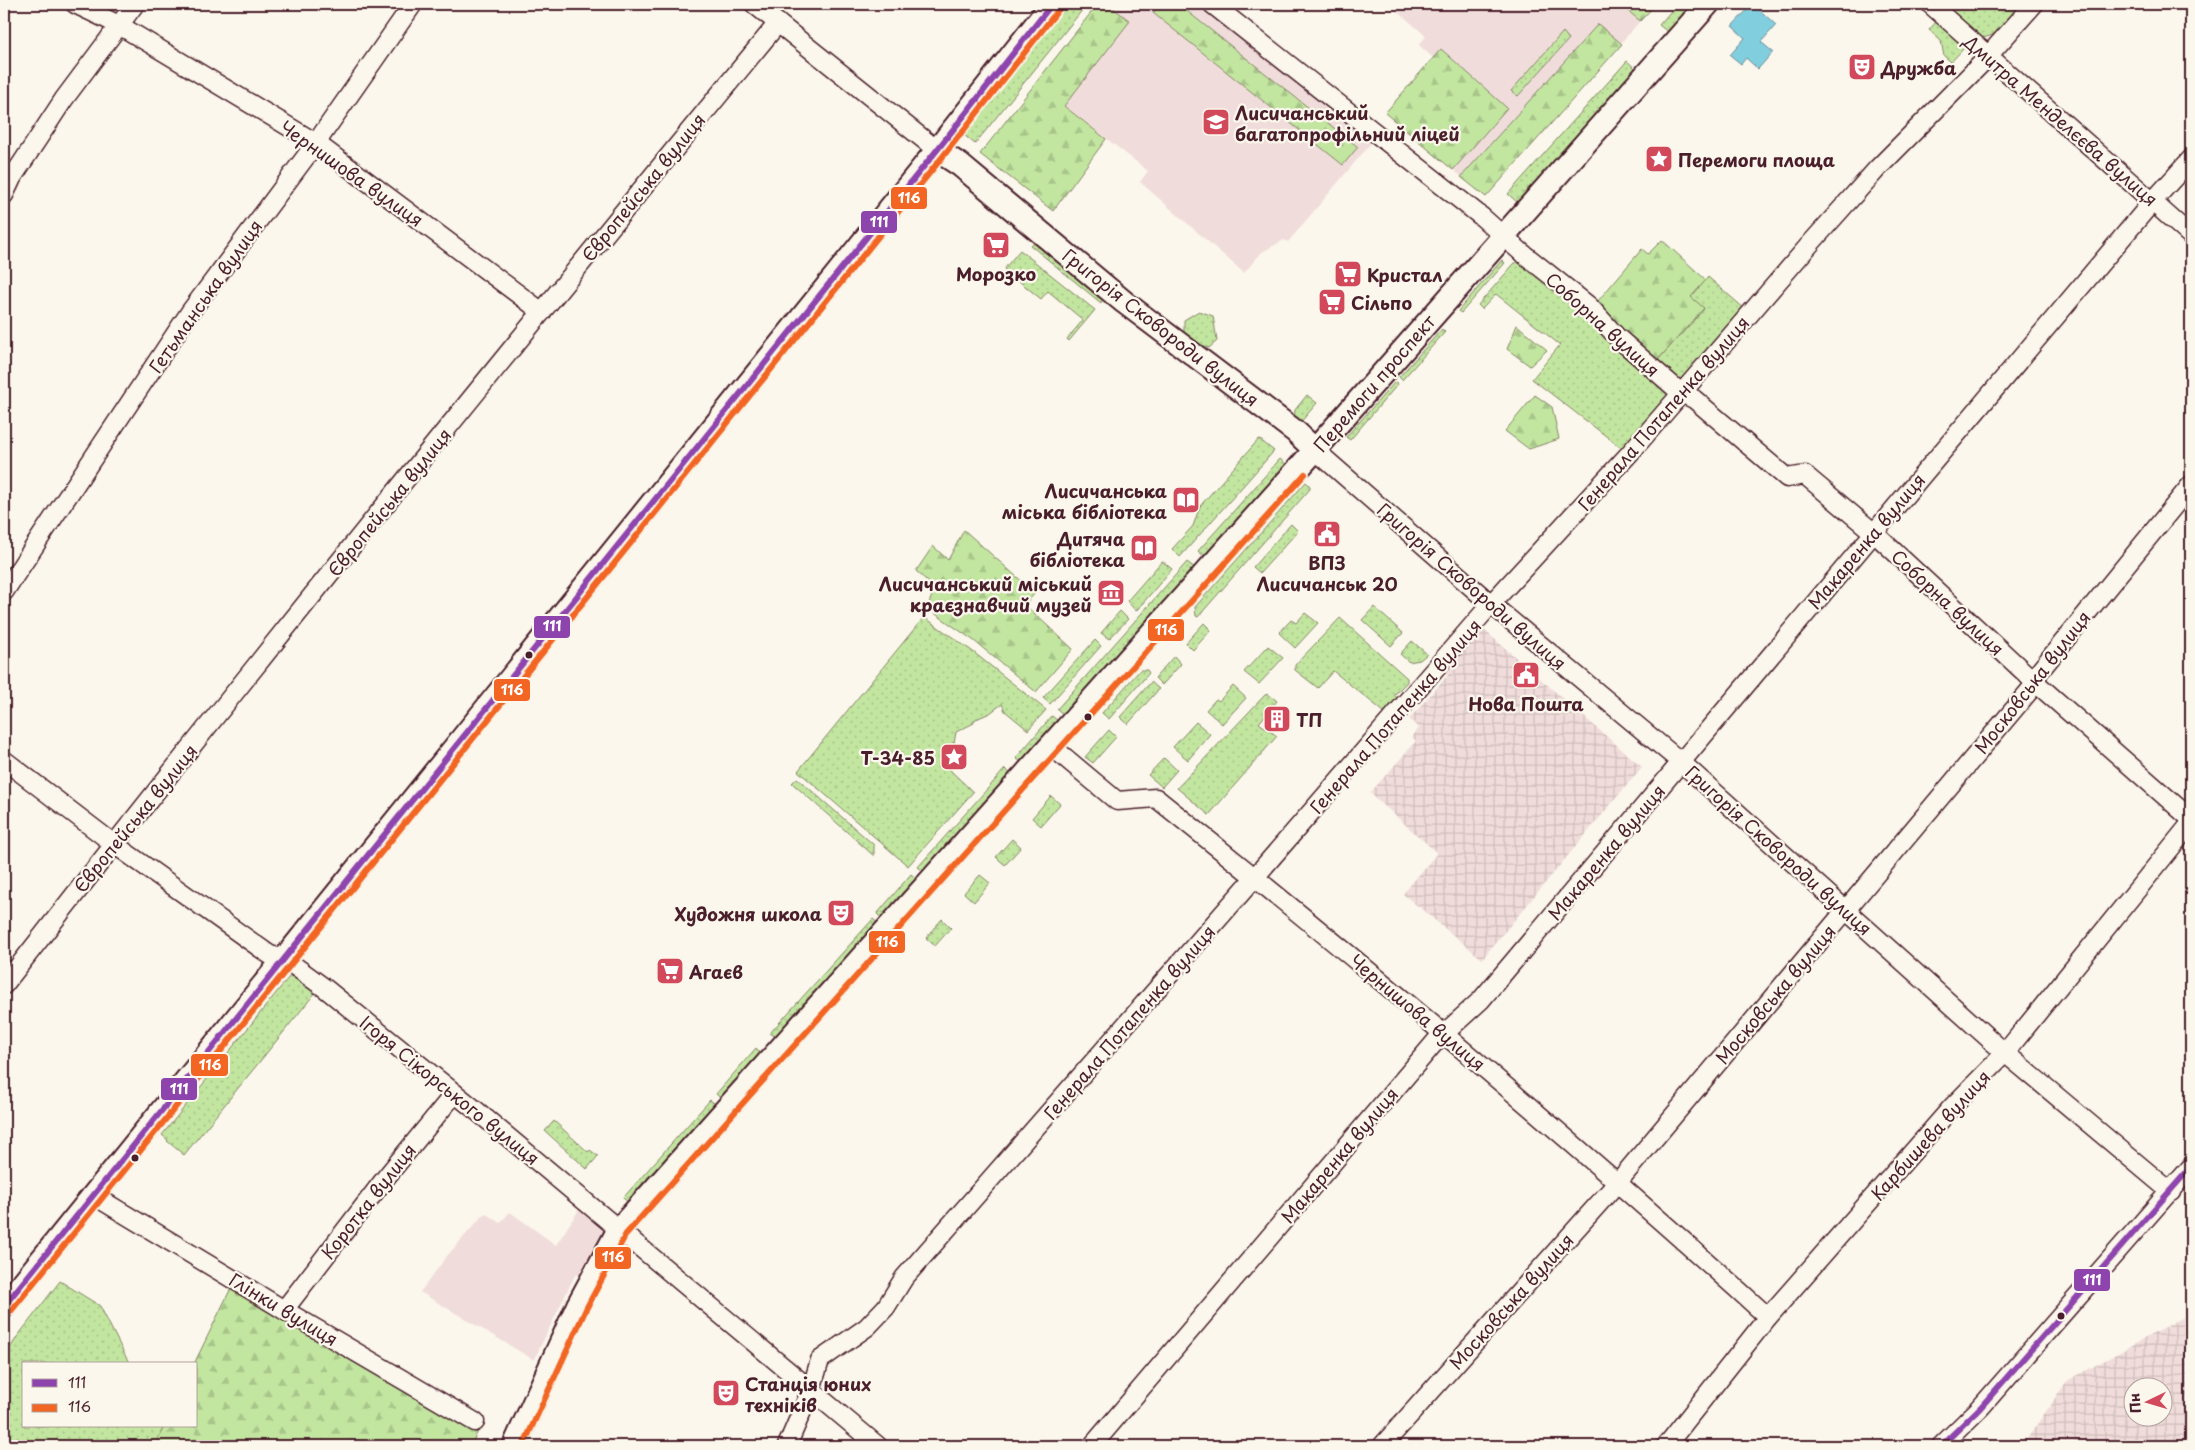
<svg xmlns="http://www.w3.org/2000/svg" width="2195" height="1450" font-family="'Playpen Sans',sans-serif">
  <defs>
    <pattern id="industrial-grid" width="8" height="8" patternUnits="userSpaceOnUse" patternTransform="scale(1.25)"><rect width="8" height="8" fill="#f0dddb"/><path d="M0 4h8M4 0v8" fill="none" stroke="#cfbdbc"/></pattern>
    <pattern id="green-dots" width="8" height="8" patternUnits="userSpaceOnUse" patternTransform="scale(1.25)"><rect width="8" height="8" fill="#c2e6a0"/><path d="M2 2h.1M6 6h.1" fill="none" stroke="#a8c58a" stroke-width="1.8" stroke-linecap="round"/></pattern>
    <pattern id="forest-firs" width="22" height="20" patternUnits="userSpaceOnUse" patternTransform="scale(1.25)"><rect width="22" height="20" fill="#c2e6a0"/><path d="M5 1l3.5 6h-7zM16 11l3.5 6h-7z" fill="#a8c58a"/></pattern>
  </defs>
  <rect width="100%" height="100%" fill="#fbf7ec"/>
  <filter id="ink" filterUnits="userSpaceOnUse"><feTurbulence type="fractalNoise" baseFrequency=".02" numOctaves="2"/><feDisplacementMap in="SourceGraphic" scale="10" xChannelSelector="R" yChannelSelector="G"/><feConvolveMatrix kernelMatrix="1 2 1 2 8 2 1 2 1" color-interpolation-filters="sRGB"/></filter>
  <g filter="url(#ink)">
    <g fill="#f0dddb">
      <path d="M 1101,4 L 1198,4 L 1372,142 L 1288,242 L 1284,240 L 1262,252 L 1244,273 L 1140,182 L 1148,171 L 1035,83 L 1097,5 Z"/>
      <path d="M 1389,4 L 1655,4 L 1486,197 L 1385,113 L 1433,58 L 1419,45 L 1426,36 Z"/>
      <path d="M 580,1208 L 606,1231 L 584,1274 L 575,1275 L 534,1360 L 420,1292 L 447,1256 L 485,1213 L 500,1223 L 510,1212 L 556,1245 Z"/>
    </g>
    <g fill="url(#industrial-grid)" fill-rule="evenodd">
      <path d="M 1483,629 L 1642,767 L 1482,959 L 1403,894 L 1437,853 L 1370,793 L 1416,741 L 1412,737 L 1419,728 L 1409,719 L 1448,675 L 1445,672 Z"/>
      <path d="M 2191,1313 L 2191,1446 L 2022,1446 L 2067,1381 ZM 2132,1388 L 2162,1388 L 2162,1418 L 2132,1418 Z"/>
    </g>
    <g fill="url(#green-dots)" stroke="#868266">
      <path d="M 1067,4 L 1087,4 L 975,144 L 964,135 Z"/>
      <path d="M 1677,4 L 1695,4 L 1669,33 L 1659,25 Z"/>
      <path d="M 1943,4 L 2022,4 C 2012,15 1996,41 1980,37 Z"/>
      <path d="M 1937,21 L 1965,47 L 1951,62 L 1944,56 L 1941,41 L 1929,30 Z"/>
      <path d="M 1563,32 L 1569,39 L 1518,96 L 1511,91 Z"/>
      <path d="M 1627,61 L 1636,69 L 1517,202 L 1508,194 Z"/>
      <path d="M 1038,243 L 1103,298 L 1101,303 L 1030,245 Z"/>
      <path d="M 1020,250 L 1095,310 L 1069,341 L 1067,339 L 1083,320 L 1048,291 L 1041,299 L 1004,269 Z"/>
      <path d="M 1520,257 L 1586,311 L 1669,389 L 1669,399 L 1624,450 L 1532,379 L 1560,345 L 1496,294 L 1482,309 L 1478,305 Z"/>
      <path d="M 1502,260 L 1505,263 L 1461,313 L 1458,311 Z"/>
      <path d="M 1708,277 L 1746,310 L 1682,383 L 1656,362 L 1704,309 L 1691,297 Z"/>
      <path d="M 1199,311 L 1213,316 L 1217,341 L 1209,348 L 1199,345 L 1184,335 L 1184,320 Z"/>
      <path d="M 1442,329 L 1445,332 L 1402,380 L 1399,377 Z"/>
      <path d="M 1395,382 L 1398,384 L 1350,440 L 1346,437 Z"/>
      <path d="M 1307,395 L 1317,403 L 1299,424 L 1294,418 L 1295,410 Z"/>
      <path d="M 1259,439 L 1274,451 L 1180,557 L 1172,549 L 1193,526 L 1200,506 Z"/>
      <path d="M 1280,459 L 1287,465 L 1205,557 L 1198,551 Z"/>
      <path d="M 1306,482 L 1310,486 L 1310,489 L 1198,617 L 1196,616 L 1195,607 Z"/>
      <path d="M 1291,524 L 1298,531 L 1260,573 L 1253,567 Z"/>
      <path d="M 1162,561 L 1172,569 L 1136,611 L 1127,601 Z"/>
      <path d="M 1187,562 L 1195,568 L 1063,714 L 1057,709 Z"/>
      <path d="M 1374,607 L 1403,633 L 1391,646 L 1362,620 Z"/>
      <path d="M 1120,611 L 1128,619 L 1109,639 L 1101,633 Z"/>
      <path d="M 1305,613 L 1318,623 L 1295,648 L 1279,633 L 1291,620 L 1296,623 Z"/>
      <path d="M 924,617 L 972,651 L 1046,710 L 1028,730 L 1005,711 L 1002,704 L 990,713 L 974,720 L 974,723 L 956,732 L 953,749 L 945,758 L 951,771 L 973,792 L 908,866 L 798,771 Z"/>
      <path d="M 1340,618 L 1407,678 L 1407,682 L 1394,695 L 1398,699 L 1384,712 L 1333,671 L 1318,688 L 1295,670 L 1295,665 Z"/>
      <path d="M 1204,623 L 1211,630 L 1193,650 L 1186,643 Z"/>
      <path d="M 1095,640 L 1101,646 L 1050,704 L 1043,698 Z"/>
      <path d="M 1412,641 L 1427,654 L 1420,660 L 1409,662 L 1400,654 Z"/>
      <path d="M 1268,646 L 1283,658 L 1259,684 L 1244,672 Z"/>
      <path d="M 1174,656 L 1181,664 L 1162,685 L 1155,678 Z"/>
      <path d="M 1140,670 L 1147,670 L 1149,673 L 1109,719 L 1102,713 Z"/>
      <path d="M 1151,682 L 1159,689 L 1128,724 L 1120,717 Z"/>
      <path d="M 1233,686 L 1246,698 L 1222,724 L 1206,710 L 1216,699 L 1219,701 Z"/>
      <path d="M 1268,694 L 1277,701 L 1259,723 L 1277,736 L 1209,815 L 1177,788 L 1265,695 Z"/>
      <path d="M 1052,716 L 1058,721 L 1022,763 L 1016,758 Z"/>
      <path d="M 1196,722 L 1210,734 L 1188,760 L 1173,747 Z"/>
      <path d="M 1109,730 L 1116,737 L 1093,763 L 1085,757 Z"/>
      <path d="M 1164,758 L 1177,770 L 1162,787 L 1148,775 Z"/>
      <path d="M 1005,769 L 1011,774 L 925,872 L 918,867 Z"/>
      <path d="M 797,778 L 874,845 L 874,856 L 792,783 Z"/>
      <path d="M 1051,796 L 1060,804 L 1041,826 L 1032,818 Z"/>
      <path d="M 1012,839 L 1021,847 L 1005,865 L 996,857 Z"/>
      <path d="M 911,874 L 919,881 L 884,920 L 877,914 Z"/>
      <path d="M 980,875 L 990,883 L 974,902 L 964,893 Z"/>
      <path d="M 873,919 L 880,925 L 776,1037 L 770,1033 Z"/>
      <path d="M 942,919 L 951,928 L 935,946 L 926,938 Z"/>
      <path d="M 295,976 L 316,992 L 184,1155 L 167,1141 L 168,1140 L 162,1135 L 289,977 Z"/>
      <path d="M 756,1048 L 761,1056 L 723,1100 L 716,1094 Z"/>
      <path d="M 710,1100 L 718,1106 L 630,1204 L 623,1198 Z"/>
      <path d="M 554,1121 L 588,1152 L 590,1150 L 598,1156 L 587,1169 L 545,1131 Z"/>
      <path d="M 60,1281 L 100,1306 L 128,1361 L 132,1364 L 24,1364 L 24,1426 L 164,1426 L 155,1446 L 4,1446 L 4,1358 L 17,1337 Z"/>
    </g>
    <g fill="url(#forest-firs)" stroke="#868266">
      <path d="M 1108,4 L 1130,21 L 1064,106 L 1106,139 L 1053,211 L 980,154 L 1097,5 Z"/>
      <path d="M 1160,4 L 1178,4 L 1358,147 L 1343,165 L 1153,13 Z"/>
      <path d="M 1620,4 L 1656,4 L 1640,21 Z"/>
      <path d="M 1598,24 L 1622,44 L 1486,197 L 1461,177 Z"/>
      <path d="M 1441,49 L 1507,108 L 1453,170 L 1385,113 Z"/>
      <path d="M 1662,240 L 1706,280 L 1691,297 L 1704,308 L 1656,362 L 1607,319 L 1597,302 L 1642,249 L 1648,254 Z"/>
      <path d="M 1517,325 L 1547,350 L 1530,366 L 1507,349 Z"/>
      <path d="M 1535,395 L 1552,407 L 1559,439 L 1529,449 L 1505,431 Z"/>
      <path d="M 964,530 L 1035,593 L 1025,605 L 1073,649 L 1036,692 L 973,640 L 927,608 L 935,588 L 916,571 L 933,546 L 948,560 Z"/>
      <path d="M 232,1286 L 478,1431 L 471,1446 L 155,1446 L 164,1426 L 196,1426 L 196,1364 L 194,1364 Z"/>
    </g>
    <path fill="#81cfde" stroke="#6b8996" d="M 1753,4 L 1776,25 L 1761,42 L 1773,52 L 1758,69 L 1746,58 L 1741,64 L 1730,55 L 1745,38 L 1732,26 Z"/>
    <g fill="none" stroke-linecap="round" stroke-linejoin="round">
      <defs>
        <g id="minor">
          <path d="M 75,4 L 119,25 L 316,143 L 542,312"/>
          <path d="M 754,4 L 937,150"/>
          <path d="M 1212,4 L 1482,217 L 1520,251 L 1589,306 L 1617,337 L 1681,393 L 1694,399 L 1787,478 L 1805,475 L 1873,532 L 2036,683 L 2191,819"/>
          <path d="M 1930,4 L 2191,236"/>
          <path d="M 4,195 L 12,178 L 64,99 L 135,4"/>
          <path d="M 1315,450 L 1491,604 L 1682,763 L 2005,1053 L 2171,1192"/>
          <path d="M 4,592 L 190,312 L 316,143 L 413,4"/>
          <path d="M 1050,745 L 1117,801 L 1156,798 C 1365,965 1570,1137 1768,1317"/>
          <path d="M 4,760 L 114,844 L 270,955 L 285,959 L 326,989 L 478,1112 L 878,1446"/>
          <path d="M 4,985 C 257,660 517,341 778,23"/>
          <path d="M 93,1195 L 284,1310 L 475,1422"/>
          <path d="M 284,1310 L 387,1176 L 454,1094"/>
          <path d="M 787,1446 L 811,1390 L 820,1360 L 867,1327 L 886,1307 L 904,1278 L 1255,877 L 1491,604 L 1630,453 L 1811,243 L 1877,169 L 1981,64 L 2034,4"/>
          <path d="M 1092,1446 L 1436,1041 L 1481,1000 L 2153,201 L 2191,159"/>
          <path d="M 1382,1446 L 1618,1182 L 2036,683 L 2038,673 L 2191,485"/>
          <path d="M 1666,1446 L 1768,1317 L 1953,1106 L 2005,1053 L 2191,823"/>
          <path d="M 1941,1446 L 1980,1408 L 2191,1167"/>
        </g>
        <g id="major">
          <path d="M 937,150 L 960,165 L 1124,302 L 1296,432 L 1315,450"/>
          <path d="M 4,1306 L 937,150 L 1052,4"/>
          <path d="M 514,1446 L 578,1305 L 619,1229 L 1315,450 L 1708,4"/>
        </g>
      </defs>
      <use href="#minor" stroke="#4a1f2b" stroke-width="21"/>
      <use href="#major" stroke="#4a1f2b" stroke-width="26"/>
      <use href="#minor" stroke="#fbf7ec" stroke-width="18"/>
      <use href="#major" stroke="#fbf7ec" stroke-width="22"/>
      <defs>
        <g id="bus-1">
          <path d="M 4,1306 L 937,150 L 1052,4"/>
          <path d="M 1941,1446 L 1980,1408 L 2191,1167"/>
        </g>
        <g id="bus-2">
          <path d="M 11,1311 L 944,155 L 1059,9"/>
          <path d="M 523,1446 L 586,1309 L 626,1234 L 1305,474"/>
        </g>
      </defs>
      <use href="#bus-1" stroke="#fbf7ec" stroke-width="10"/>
      <use href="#bus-2" stroke="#fbf7ec" stroke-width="10"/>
      <use href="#bus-1" stroke="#8e44ad" stroke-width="6"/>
      <use href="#bus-2" stroke="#f26522" stroke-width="6"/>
    </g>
  </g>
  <defs>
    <symbol id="theatre-square" viewBox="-11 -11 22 22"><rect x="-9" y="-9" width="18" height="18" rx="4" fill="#d1495b" stroke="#fbf7ec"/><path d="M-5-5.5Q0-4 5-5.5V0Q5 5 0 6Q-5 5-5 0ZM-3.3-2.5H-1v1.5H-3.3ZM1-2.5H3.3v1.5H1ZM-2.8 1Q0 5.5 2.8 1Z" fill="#fff"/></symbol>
    <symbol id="school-square" viewBox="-11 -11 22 22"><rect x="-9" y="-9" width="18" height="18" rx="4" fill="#d1495b" stroke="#fbf7ec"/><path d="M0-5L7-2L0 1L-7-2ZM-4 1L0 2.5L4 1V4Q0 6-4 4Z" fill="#fff"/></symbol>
    <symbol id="sight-square" viewBox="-11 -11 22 22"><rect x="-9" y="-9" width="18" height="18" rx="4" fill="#d1495b" stroke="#fbf7ec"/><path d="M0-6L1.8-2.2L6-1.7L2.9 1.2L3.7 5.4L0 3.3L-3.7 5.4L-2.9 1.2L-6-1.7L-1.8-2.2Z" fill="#fff"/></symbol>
    <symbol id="supermarket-square" viewBox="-11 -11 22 22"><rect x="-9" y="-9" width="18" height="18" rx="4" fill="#d1495b" stroke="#fbf7ec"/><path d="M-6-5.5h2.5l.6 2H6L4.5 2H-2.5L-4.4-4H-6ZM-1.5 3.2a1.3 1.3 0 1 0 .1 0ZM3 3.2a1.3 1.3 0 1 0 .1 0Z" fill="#fff"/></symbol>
    <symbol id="library-square" viewBox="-11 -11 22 22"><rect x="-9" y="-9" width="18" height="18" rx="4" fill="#d1495b" stroke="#fbf7ec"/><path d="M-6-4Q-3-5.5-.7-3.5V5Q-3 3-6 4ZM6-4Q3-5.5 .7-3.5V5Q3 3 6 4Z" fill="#fff"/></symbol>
    <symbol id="civic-square" viewBox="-11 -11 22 22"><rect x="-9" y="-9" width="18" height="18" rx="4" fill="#d1495b" stroke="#fbf7ec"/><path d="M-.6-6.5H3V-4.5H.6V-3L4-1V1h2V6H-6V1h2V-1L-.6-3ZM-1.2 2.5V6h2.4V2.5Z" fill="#fff"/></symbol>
    <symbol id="museum-square" viewBox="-11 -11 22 22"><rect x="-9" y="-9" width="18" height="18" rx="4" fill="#d1495b" stroke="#fbf7ec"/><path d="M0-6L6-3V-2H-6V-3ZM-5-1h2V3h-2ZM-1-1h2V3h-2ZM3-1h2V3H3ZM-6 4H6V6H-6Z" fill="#fff"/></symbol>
    <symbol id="building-square" viewBox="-11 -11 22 22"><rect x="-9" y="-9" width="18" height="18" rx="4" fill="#d1495b" stroke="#fbf7ec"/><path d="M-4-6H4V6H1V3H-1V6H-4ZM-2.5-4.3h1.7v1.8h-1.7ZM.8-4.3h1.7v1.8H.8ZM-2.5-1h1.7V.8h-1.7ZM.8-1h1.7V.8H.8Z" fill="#fff"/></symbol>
  </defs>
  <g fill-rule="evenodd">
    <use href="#theatre-square" x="1846" y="51" width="32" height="32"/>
    <use href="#school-square" x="1200" y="106" width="32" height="32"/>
    <use href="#sight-square" x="1643" y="143" width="32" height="32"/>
    <use href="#supermarket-square" x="980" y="229" width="32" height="32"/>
    <use href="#supermarket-square" x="1332" y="258" width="32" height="32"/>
    <use href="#supermarket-square" x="1316" y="286" width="32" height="32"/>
    <use href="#library-square" x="1170" y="484" width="32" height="32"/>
    <use href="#civic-square" x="1311" y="518" width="32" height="32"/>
    <use href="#library-square" x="1128" y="532" width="32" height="32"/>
    <use href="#museum-square" x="1095" y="577" width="32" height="32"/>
    <use href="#civic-square" x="1510" y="659" width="32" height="32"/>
    <use href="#building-square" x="1261" y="703" width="32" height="32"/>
    <use href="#sight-square" x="938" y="741" width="32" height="32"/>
    <use href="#theatre-square" x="825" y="897" width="32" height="32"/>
    <use href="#supermarket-square" x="654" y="955" width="32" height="32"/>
    <use href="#theatre-square" x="710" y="1377" width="32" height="32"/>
  </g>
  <g fill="#4a1f2b" stroke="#fbf7ec" stroke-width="2">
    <circle cx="529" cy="655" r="4.5"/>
    <circle cx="1088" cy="717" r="4.5"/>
    <circle cx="135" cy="1158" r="4.5"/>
    <circle cx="2061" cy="1316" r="4.5"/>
  </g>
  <g text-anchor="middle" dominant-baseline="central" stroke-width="4.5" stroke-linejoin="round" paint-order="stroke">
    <g font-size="18" font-weight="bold" fill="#4a1f2b" stroke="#fbf7ec" text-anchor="start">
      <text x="1881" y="67">Дружба</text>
      <text x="1235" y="112">Лисичанський<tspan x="1235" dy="21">багатопрофільний ліцей</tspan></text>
      <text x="1678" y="159">Перемоги площа</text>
      <text x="996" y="273" text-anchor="middle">Морозко</text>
      <text x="1367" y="274">Кристал</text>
      <text x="1351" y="302">Сiльпо</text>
      <text x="1167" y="490" text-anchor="end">Лисичанська<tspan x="1167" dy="21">мiська бiблiотека</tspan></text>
      <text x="1125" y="538" text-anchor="end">Дитяча<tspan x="1125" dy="21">бiблiотека</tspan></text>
      <text x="1327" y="562" text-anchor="middle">ВПЗ<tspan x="1327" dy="21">Лисичанськ 20</tspan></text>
      <text x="1092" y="583" text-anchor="end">Лисичанський міський<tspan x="1092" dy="21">краєзнавчий музей</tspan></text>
      <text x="1526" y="703" text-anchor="middle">Нова Пошта</text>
      <text x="1296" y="719">ТП</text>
      <text x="935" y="757" text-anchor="end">Т-34-85</text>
      <text x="822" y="913" text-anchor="end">Художня школа</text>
      <text x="689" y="971">Агаєв</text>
      <text x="745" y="1383">Станція юних<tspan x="745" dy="21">техніків</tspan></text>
    </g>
    <g font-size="18" fill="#4a1f2b" stroke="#fbf7ec">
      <text transform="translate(2061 120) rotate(41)">Дмитра Менделєєва вулиця</text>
      <text transform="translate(352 173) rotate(35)">Чернишова вулиця</text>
      <text transform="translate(643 187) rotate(-51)">Європейська вулиця</text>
      <text transform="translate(205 296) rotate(-55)">Гетьманська вулиця</text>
      <text transform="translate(1603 324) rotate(42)">Соборна вулиця</text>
      <text transform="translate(1161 327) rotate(38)">Григорія Сковороди вулиця</text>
      <text transform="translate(1374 383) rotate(-49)">Перемоги проспект</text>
      <text transform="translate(1663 413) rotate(-49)">Генерала Потапенка вулиця</text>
      <text transform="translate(389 502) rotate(-51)">Європейська вулиця</text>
      <text transform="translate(1866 541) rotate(-50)">Макаренка вулиця</text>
      <text transform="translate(1472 586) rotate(41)">Григорія Сковороди вулиця</text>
      <text transform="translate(1948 602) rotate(43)">Соборна вулиця</text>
      <text transform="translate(2032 682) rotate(-52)">Московська вулиця</text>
      <text transform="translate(1395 716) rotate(-49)">Генерала Потапенка вулиця</text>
      <text transform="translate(135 818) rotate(-51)">Європейська вулиця</text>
      <text transform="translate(1779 850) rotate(42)">Григорія Сковороди вулиця</text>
      <text transform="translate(1606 852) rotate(-50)">Макаренка вулиця</text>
      <text transform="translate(1775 994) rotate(-50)">Московська вулиця</text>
      <text transform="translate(1418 1012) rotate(40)">Чернишова вулиця</text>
      <text transform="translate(1129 1022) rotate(-49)">Генерала Потапенка вулиця</text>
      <text transform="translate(450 1090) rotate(39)">Ігоря Сікорського вулиця</text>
      <text transform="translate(1930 1135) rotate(-48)">Карбишева вулиця</text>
      <text transform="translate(1339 1155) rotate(-50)">Макаренка вулиця</text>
      <text transform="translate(368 1201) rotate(-52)">Коротка вулиця</text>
      <text transform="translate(1511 1301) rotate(-48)">Московська вулиця</text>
      <text transform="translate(284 1309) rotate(31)">Глінки вулиця</text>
    </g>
  </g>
  <g stroke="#fbf7ec" stroke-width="2">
    <rect x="890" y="186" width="38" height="24" rx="5" fill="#f26522"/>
    <rect x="860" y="210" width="38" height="24" rx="5" fill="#8e44ad"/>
    <rect x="533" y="615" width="38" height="24" rx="5" fill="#8e44ad"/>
    <rect x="1147" y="618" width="38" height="24" rx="5" fill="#f26522"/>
    <rect x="493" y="678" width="38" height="24" rx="5" fill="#f26522"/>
    <rect x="868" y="930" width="38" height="24" rx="5" fill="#f26522"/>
    <rect x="190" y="1053" width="39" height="24" rx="5" fill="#f26522"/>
    <rect x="160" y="1077" width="38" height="24" rx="5" fill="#8e44ad"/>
    <rect x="594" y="1246" width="38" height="24" rx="5" fill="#f26522"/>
    <rect x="2073" y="1268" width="38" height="24" rx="5" fill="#8e44ad"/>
  </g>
  <g font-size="14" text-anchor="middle" font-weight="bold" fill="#fff">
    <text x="909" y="203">116</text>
    <text x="879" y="227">111</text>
    <text x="552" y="631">111</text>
    <text x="1166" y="635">116</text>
    <text x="512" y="695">116</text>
    <text x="887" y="947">116</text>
    <text x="210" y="1070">116</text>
    <text x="179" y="1094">111</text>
    <text x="613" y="1262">116</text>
    <text x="2092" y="1285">111</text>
  </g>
  <rect width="2195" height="1450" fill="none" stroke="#fbf7ec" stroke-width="20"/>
  <rect x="10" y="10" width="2175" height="1430" fill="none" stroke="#4a1f2b" stroke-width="2" filter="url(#ink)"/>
  <rect x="22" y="1362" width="175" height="65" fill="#fbf7ec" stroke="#b4a19f"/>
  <rect x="32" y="1379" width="25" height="8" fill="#8e44ad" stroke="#b4a19f"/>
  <text x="68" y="1388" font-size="15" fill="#4a1f2b">111</text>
  <rect x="32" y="1404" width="25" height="8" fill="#f26522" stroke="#b4a19f"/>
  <text x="68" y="1412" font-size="15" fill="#4a1f2b">116</text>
  <g transform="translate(2148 1402) rotate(265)"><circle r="24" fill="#fbf7ec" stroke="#b4a19f"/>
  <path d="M0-4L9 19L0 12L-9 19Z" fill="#d1495b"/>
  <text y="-8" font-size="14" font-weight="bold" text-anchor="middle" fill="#4a1f2b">Пн</text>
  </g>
</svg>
